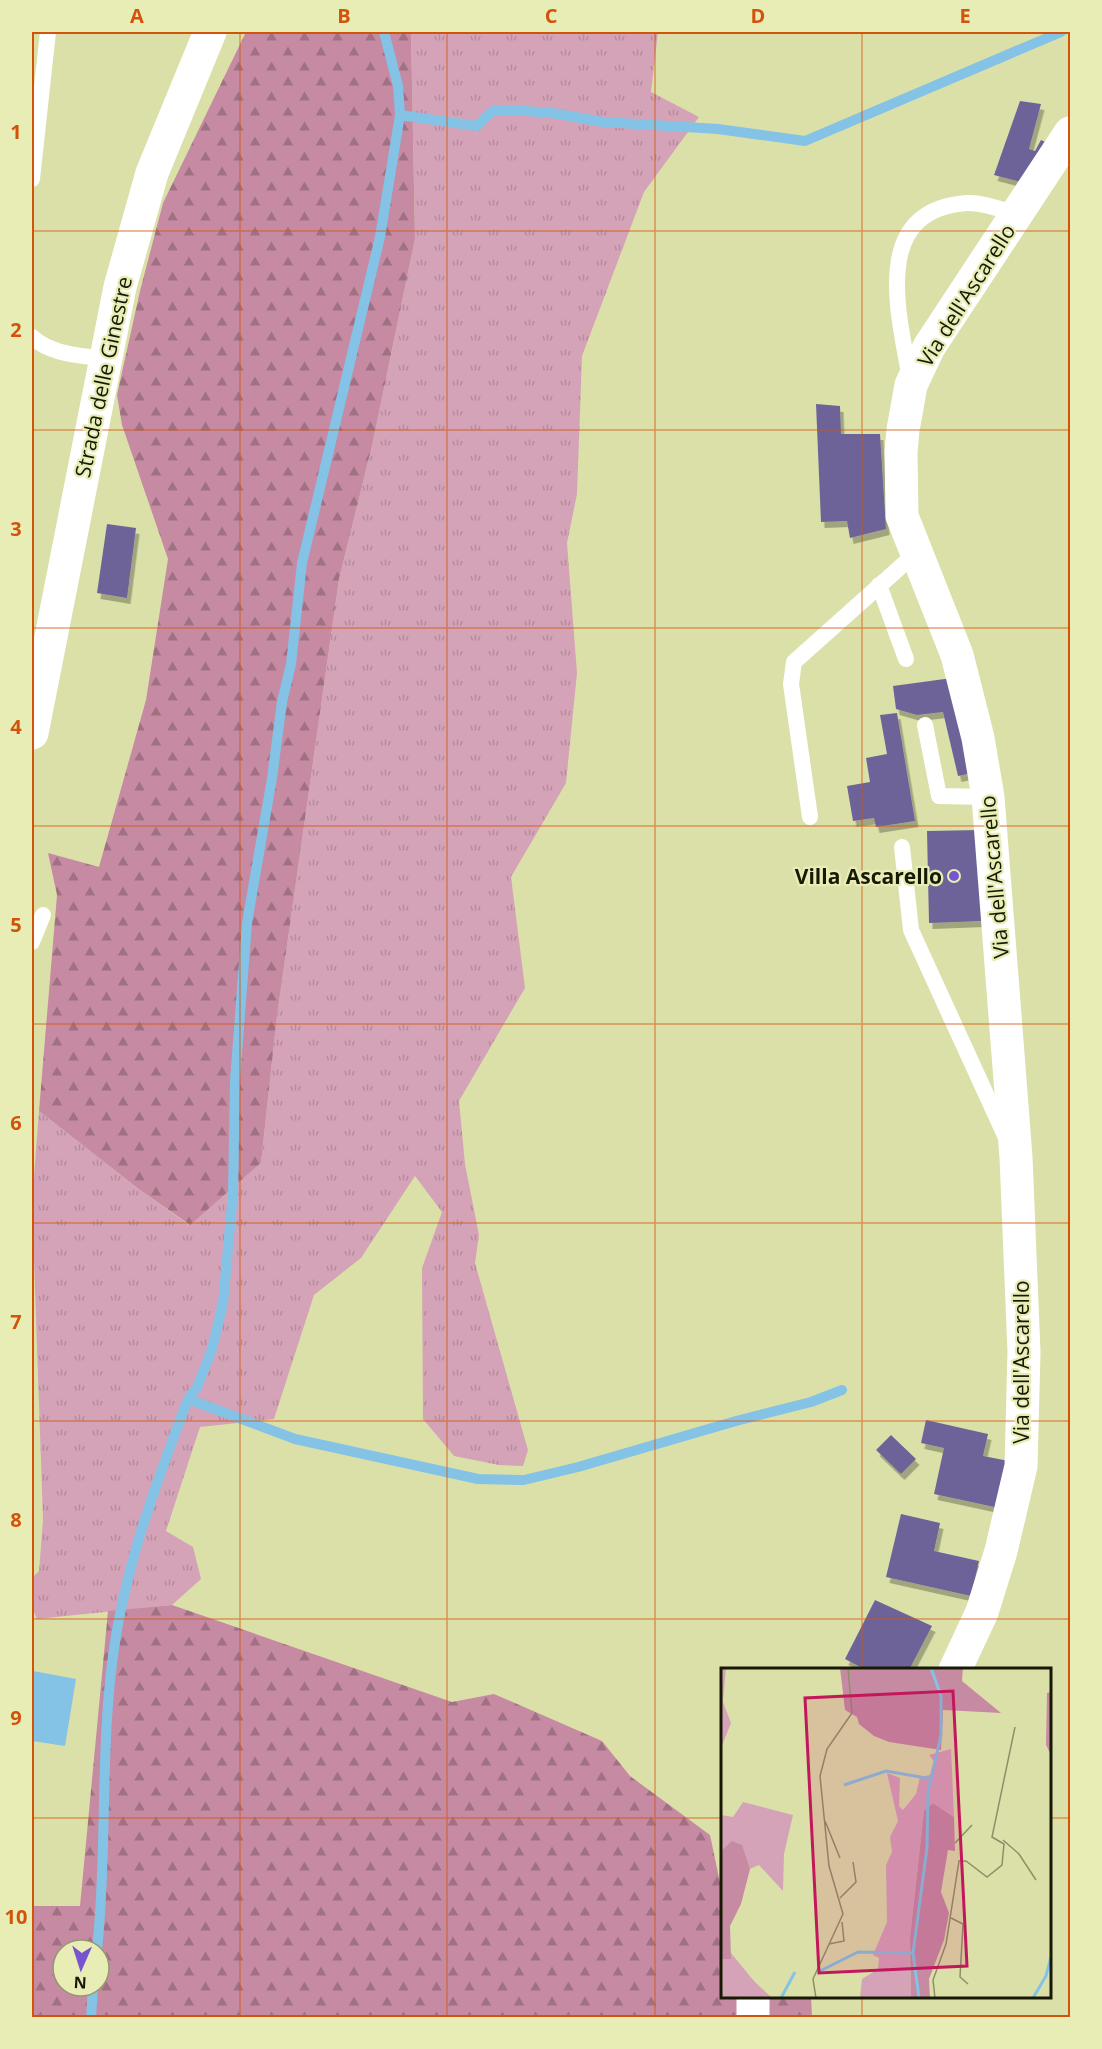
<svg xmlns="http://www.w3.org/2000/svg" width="1102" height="2049" font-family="'Open Sans',sans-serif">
  <defs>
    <pattern id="grass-tufts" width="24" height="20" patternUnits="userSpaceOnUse" patternTransform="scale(1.5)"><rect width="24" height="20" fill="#d5a3b8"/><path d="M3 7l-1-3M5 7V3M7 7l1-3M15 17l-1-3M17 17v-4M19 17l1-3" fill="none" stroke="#b68c9d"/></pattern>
    <pattern id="forest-firs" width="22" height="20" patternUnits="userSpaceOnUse" patternTransform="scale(1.5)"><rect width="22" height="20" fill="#c68aa3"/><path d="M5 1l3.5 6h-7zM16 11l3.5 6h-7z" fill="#a07083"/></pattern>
    <filter id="shadow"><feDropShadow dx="3.5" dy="6" stdDeviation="0" flood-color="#0004"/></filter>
  </defs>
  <rect width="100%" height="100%" fill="#dbe0a9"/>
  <path fill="url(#grass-tufts)" d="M 411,32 L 658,32 L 651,92 L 699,117 L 644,192 L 582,356 L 577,494 L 567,543 L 577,673 L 566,783 L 511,877 L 525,988 L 459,1101 L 465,1164 L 479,1235 L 475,1263 L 528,1450 L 523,1466 L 499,1465 L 454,1456 L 423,1419 L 422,1268 L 442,1212 L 415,1176 L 361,1258 L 314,1295 L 274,1419 L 200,1427 L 166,1531 L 193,1547 L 201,1579 L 172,1605 L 37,1619 L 32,1608 L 32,1578 L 39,1571 L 43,1520 L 32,1202 L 39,1111 L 140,1190 L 189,1225 L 261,1163 L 277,1016 L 339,579 L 372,446 L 415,239 Z"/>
  <g fill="url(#forest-firs)" fill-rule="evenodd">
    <path d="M 246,32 L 411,32 L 415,239 L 372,446 L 339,579 L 277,1016 L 261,1163 L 190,1225 L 140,1190 L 39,1111 L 57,895 L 48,853 L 99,867 L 146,700 L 168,559 L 122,425 L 117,395 L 140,291 L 163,203 Z"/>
    <path d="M 172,1605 L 452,1702 L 494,1694 L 602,1741 L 630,1776 L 710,1835 L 722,1892 L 722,1996 L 811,1997 L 812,2017 L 32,2018 L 32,1906 L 80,1906 L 108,1611 ZM 63,1950 L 99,1950 L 99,1986 L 63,1986 Z"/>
  </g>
  <path fill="#84c3e5" d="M 33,1671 L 76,1679 L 65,1746 L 32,1741 Z"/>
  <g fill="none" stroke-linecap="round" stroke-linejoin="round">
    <g stroke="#84c3e5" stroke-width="10">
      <path d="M 400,115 L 476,126 L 493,111 L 511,110 L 552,113 L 603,122 L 718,129 L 805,141 L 1061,32"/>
      <path d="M 188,1399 L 295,1439 L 478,1479 L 524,1480 L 578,1467 L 736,1421 L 811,1402 L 842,1390"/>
      <path d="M 97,1950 C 108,1848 99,1744 115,1642 C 128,1558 158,1478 188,1399 L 197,1387 L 212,1349 L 223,1303 L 233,1193 L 235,1080 L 247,923 L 272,778 L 282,702 L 291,664 L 302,563 L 380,237 L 400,115 L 398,86 L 384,32"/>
      <path d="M 91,2018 L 93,1986"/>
    </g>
  </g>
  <g fill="#6e6498" filter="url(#shadow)">
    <path d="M 1020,101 L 1041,104 L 1029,149 L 1035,151 L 1041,140 L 1052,145 L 1028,184 L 994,175 Z"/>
    <path d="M 816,404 L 840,406 L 841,434 L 880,434 L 886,529 L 850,538 L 847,521 L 821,522 Z"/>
    <path d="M 107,524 L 136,528 L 127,598 L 97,593 Z"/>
    <path d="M 952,678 L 972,773 L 958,776 L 943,712 L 917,715 L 896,709 L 893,686 Z"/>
    <path d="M 897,713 L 915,821 L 876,827 L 874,818 L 853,821 L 847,786 L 870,782 L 866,758 L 887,754 L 880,715 Z"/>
    <path d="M 980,830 L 982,921 L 929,923 L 927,831 Z"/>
    <path d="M 926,1420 L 988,1434 L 983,1456 L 1009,1461 L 999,1508 L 934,1494 L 944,1448 L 921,1443 Z"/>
    <path d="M 891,1435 L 916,1459 L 901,1474 L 876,1450 Z"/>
    <path d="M 901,1514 L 940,1523 L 934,1551 L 979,1561 L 971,1596 L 886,1577 Z"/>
    <path d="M 875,1600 L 932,1626 L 909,1670 L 866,1670 L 845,1659 Z"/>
  </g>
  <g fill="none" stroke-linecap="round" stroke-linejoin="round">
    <g stroke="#fff" stroke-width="16">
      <path d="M 32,179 L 48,32"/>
      <path d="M 32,337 C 52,355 79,355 105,359"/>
      <path d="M 910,379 C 899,315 869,210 967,203 C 982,202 1002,210 1017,214"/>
      <path d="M 879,585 L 906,659"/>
      <path d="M 925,725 L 939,796 L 988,797"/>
      <path d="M 810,817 L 791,684 L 794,662 L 916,553"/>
      <path d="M 902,847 L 911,930 L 1007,1140"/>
      <path d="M 32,942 L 43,915"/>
    </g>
    <g stroke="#fff" stroke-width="33">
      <path d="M 32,733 L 120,287 L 152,173 L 210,32"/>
      <path d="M 955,1670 L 982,1612 L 1001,1551 L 1021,1466 L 1024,1352 L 1016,1157 L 988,797 L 978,738 L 957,655 L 902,516 L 901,452 L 903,430 L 911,385 L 929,347 L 1070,133"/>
      <path d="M 753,1996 L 753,2018"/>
    </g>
  </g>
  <path fill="none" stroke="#d3530b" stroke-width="1.5" stroke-opacity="0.55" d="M 240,32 L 240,2018M 447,32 L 447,2018M 655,32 L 655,2018M 862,32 L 862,1670M 32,231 L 1070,231M 32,430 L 1070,430M 32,628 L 1070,628M 32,826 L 1070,826M 32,1024 L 1070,1024M 32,1223 L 1070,1223M 32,1421 L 1070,1421M 32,1619 L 1070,1619M 32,1818 L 722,1818M 1050,1818 L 1070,1818M 862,1996 L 862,2018"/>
  <circle fill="#7655ce" stroke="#e8edb6" stroke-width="2" cx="954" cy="876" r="6"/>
  <g text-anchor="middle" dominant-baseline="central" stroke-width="4.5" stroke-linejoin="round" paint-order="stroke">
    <g font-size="21" fill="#181905" stroke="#e8edb6">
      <text transform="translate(966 295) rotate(-58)">Via dell'Ascarello</text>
      <text transform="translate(103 377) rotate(-78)">Strada delle Ginestre</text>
      <text transform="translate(994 877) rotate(-95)">Via dell'Ascarello</text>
      <text transform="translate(1021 1362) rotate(-90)">Via dell'Ascarello</text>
    </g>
    <g font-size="21" font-weight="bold" fill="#181905" stroke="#e8edb6" text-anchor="end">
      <text x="942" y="876">Villa Ascarello</text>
    </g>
  </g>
  <g transform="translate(721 1668)">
    <rect width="330" height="330" fill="#dbe0a9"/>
    <path d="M 0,0 L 5,0 L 2,34 L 10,55 L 0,80 ZM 230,81 L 233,149 L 212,135 L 203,144 L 189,269 L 190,330 L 139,330 L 141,311 L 157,301 L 158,290 L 152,287 L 166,254 L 165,197 L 171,184 L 169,169 L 177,153 L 166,105 L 179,110 L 178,138 L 182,142 L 195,126 L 199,109 L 209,107 L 213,93 L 208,87 ZM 22,134 L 72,147 L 63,186 L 62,223 L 38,197 L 29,201 L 20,177 L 0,183 L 0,147 L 12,149 ZM 10,285 L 33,313 L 51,330 L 0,330 L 0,291 L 10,291 Z" fill="#d5a3b8"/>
    <path d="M 119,0 L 242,0 L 241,13 L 280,45 L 222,42 L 220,82 L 168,74 L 153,68 L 138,56 L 136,49 L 124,42 ZM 330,24 L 330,87 L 325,77 L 326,25 ZM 212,135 L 233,149 L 234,183 L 227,182 L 220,224 L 228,245 L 223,272 L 208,311 L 209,330 L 190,330 L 189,269 L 203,143 ZM 11,173 L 21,177 L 29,201 L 20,236 L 9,258 L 10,291 L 0,291 L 0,183 Z" fill="#c68aa3"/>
    <path fill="none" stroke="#84c3e5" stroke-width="3" d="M 123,117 L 165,103 L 211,111M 99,303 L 137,284 L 191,285M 60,330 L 74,304M 198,330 L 192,285 L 206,180 L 207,124 L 220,67 L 220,28 L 210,0M 312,330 L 325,308 L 330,289"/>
    <path fill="none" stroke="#8d9067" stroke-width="1.5" d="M 104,153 L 119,190M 282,172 L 298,186 L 315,212M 234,175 L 251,157M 119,230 L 135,214 L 132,194M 230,250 L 242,256 L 239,309 L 247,316M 108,276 L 123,273 L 121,254M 95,330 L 92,311 L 122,246 L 108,198 L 99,108 L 106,81 L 131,45 L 127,0M 214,330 L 212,312 L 225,276 L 238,193 L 245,193 L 266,209 L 281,197 L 283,176 L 271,169 L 294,59"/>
    <path fill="#c2185b" fill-opacity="0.15" stroke="#c2185b" stroke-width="3" d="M 232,23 L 246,298 L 98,305 L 84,30 Z"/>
    <rect width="330" height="330" fill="none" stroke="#181905" stroke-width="3"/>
  </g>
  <rect width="1102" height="2049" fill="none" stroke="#e8edb6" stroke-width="66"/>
  <g transform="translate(81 1968) rotate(183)"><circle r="28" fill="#e8edb6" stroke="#95986f" stroke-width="1.5"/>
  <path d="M0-4.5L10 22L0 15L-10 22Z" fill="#7655ce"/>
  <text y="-9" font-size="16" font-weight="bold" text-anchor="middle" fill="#181905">N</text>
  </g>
  <rect x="33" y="33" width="1036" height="1983" fill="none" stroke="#d3530b" stroke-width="2"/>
  <g font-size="20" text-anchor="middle" font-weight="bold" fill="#d3530b">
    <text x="137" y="23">A</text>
    <text x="344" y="23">B</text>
    <text x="551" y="23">C</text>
    <text x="758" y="23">D</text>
    <text x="965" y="23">E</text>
    <text x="16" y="139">1</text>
    <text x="16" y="337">2</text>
    <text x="16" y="536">3</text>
    <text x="16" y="734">4</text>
    <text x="16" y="932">5</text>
    <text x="16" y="1130">6</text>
    <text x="16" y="1329">7</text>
    <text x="16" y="1527">8</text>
    <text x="16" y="1725">9</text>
    <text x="16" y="1924">10</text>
  </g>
</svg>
